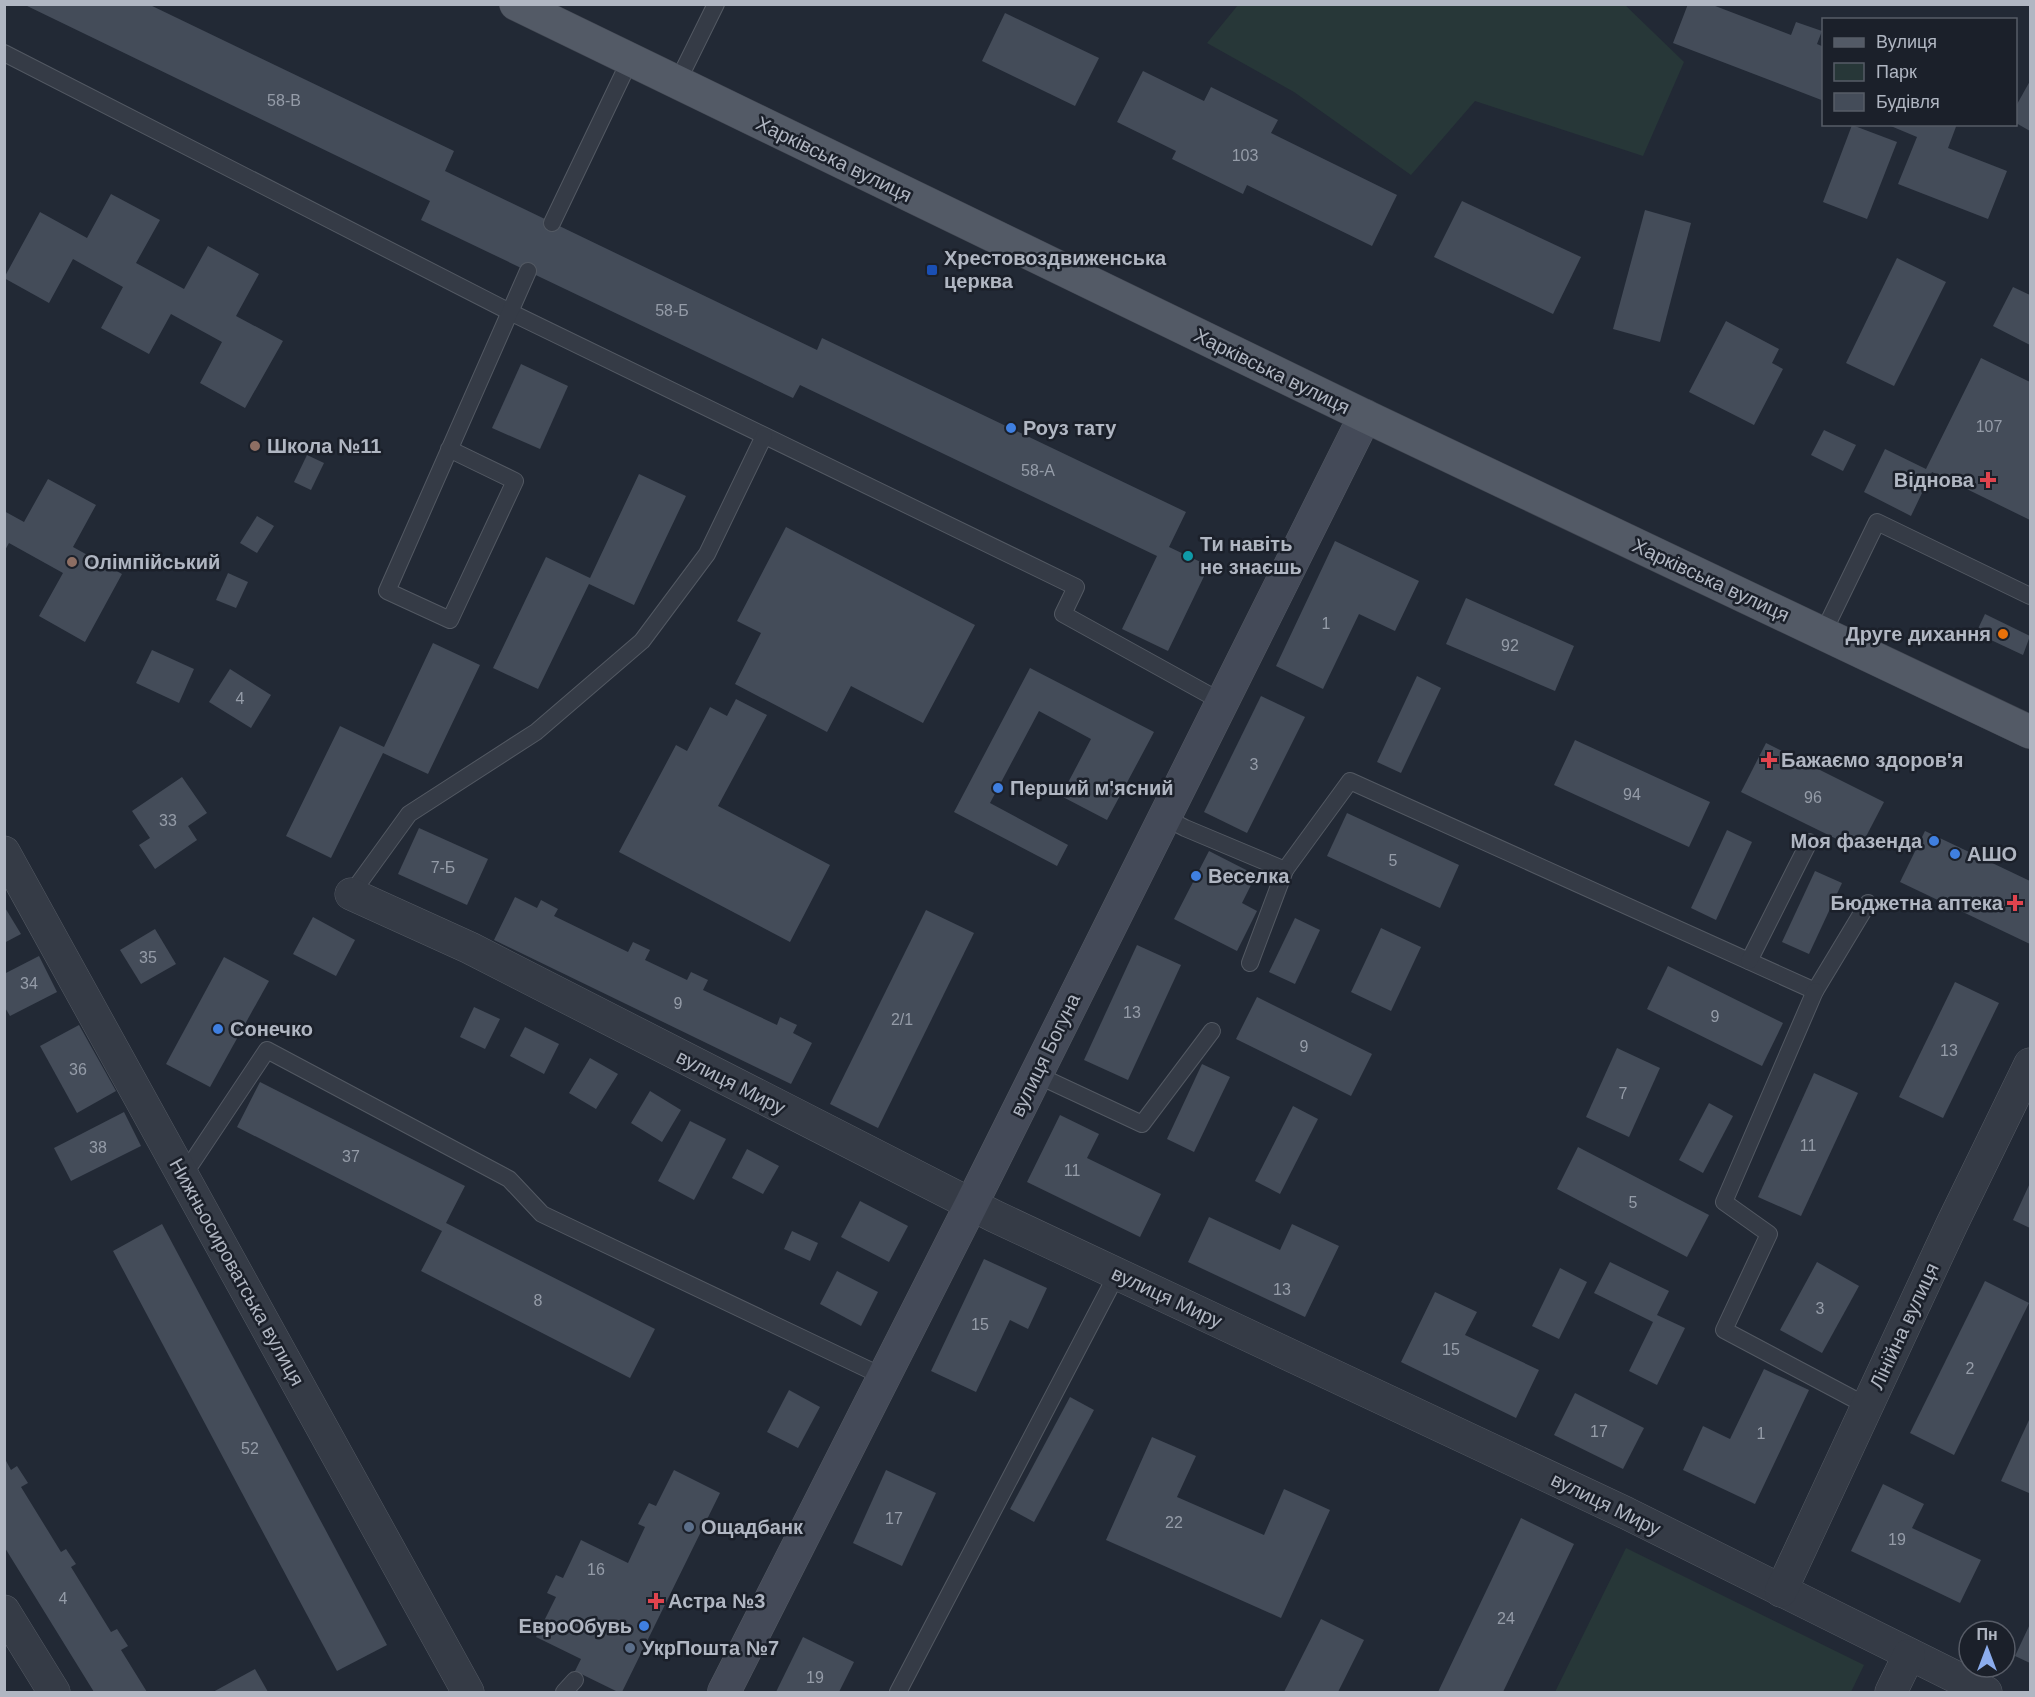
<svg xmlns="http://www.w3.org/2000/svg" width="2035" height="1697" font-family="Arial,sans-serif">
  <rect width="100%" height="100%" fill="#222935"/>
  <g fill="#273738">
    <path d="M 1624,4 L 1684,62 L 1643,156 L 1475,101 L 1411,175 L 1294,92 L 1207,43 L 1238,5 Z"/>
    <path d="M 1626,1548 L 1864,1665 L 1851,1692 L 1555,1692 Z"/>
  </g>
  <g fill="#444c59">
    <path d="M 23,4 L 148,4 L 454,151 L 445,171 L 817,350 L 822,338 L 1186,512 L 1169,547 L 1209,566 L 1168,651 L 1122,629 L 1157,556 L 800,385 L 793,398 L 421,220 L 430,201 Z"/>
    <path d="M 1688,4 L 1710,4 L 1791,35 L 1796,22 L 1822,31 L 1817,44 L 1824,47 L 1824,101 L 1673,43 Z"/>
    <path d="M 1005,13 L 1099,58 L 1075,106 L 982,61 Z"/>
    <path d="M 1143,71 L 1204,101 L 1211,87 L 1278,120 L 1271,133 L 1397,195 L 1372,246 L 1247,185 L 1243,194 L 1172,159 L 1176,151 L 1117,122 Z"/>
    <path d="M 2030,81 L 2030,131 L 2016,123 L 2016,106 Z"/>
    <path d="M 1886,124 L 1957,124 L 1948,148 L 2007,171 L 1988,219 L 1898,184 L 1917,137 Z"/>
    <path d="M 1852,125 L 1897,142 L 1867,219 L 1823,202 Z"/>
    <path d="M 111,194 L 160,220 L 136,263 L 184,289 L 208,246 L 259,274 L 236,316 L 283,341 L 245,408 L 200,383 L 222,342 L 171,314 L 149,354 L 101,328 L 123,287 L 73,259 L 49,303 L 4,278 L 40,212 L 87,238 Z"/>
    <path d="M 1462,201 L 1581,257 L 1553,314 L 1434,257 Z"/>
    <path d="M 1645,210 L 1691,223 L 1660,342 L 1613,329 Z"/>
    <path d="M 1897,258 L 1946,282 L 1894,386 L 1846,363 Z"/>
    <path d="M 2013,287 L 2030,295 L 2030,345 L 1993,326 Z"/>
    <path d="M 1726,321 L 1779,349 L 1772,363 L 1783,369 L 1754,425 L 1689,392 Z"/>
    <path d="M 1981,358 L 2030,382 L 2030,520 L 1932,472 L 1911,516 L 1864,492 L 1885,449 L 1926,469 Z"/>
    <path d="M 521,364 L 568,386 L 540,449 L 492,428 Z"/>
    <path d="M 1824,430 L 1856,445 L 1843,471 L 1811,455 Z"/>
    <path d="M 307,455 L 324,463 L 311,490 L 294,482 Z"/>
    <path d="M 639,474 L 686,496 L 634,605 L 589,584 L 538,689 L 493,668 L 546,557 L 590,578 Z"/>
    <path d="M 48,479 L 96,505 L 73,547 L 122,574 L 85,642 L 39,616 L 63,573 L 9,543 L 4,552 L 4,511 L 24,522 Z"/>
    <path d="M 257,516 L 274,526 L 257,553 L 240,543 Z"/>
    <path d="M 786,527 L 975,625 L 923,723 L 851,686 L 827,732 L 735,684 L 761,633 L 737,621 Z"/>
    <path d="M 1335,541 L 1419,581 L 1395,631 L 1359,614 L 1323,689 L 1276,666 Z"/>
    <path d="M 228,573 L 248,582 L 236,608 L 216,600 Z"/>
    <path d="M 1466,598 L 1574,646 L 1555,691 L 1446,644 Z"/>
    <path d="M 1985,614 L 2030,636 L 2023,655 L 1976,633 Z"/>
    <path d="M 433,643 L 480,665 L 428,774 L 383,753 L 331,858 L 286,836 L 340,726 L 384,747 Z"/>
    <path d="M 152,650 L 194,669 L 179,703 L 136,683 Z"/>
    <path d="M 1030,668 L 1154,732 L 1107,820 L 1061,796 L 1091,739 L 1039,711 L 990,803 L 1068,845 L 1057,866 L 954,812 Z"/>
    <path d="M 230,669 L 271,695 L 251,728 L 209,702 Z"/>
    <path d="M 1417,676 L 1441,688 L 1401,773 L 1377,762 Z"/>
    <path d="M 1261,696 L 1305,717 L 1247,833 L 1204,812 Z"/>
    <path d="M 736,699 L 767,715 L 718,806 L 830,865 L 790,942 L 619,852 L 676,745 L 687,751 L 710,707 L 727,716 Z"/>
    <path d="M 1575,740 L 1710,802 L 1689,847 L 1554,785 Z"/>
    <path d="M 1766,743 L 1884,802 L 1859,850 L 1741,792 Z"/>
    <path d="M 182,777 L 207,813 L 188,826 L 197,840 L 155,869 L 139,845 L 150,838 L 132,811 Z"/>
    <path d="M 1347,813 L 1459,865 L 1440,908 L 1327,856 Z"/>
    <path d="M 419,828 L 488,859 L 467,905 L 398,874 Z"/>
    <path d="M 1727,830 L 1752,842 L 1716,920 L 1691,908 Z"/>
    <path d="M 1925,831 L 2030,881 L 2030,944 L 1900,882 Z"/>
    <path d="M 1209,851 L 1256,875 L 1242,903 L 1257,911 L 1237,951 L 1174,919 Z"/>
    <path d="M 1815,871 L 1842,883 L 1809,954 L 1782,942 Z"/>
    <path d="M 515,897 L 537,908 L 541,900 L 558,909 L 554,916 L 628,952 L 633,942 L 650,950 L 645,960 L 687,980 L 691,972 L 708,980 L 703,990 L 777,1025 L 780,1017 L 797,1025 L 793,1033 L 812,1043 L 791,1084 L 494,940 Z"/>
    <path d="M 4,906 L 21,934 L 4,943 Z"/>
    <path d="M 926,910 L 974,933 L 878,1128 L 830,1104 Z"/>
    <path d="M 313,917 L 355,940 L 336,976 L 293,954 Z"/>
    <path d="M 1295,918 L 1320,930 L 1295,984 L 1269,972 Z"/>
    <path d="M 1381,928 L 1421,947 L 1391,1011 L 1351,992 Z"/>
    <path d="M 155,929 L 176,964 L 141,984 L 120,950 Z"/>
    <path d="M 1137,945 L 1181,965 L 1128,1080 L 1084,1060 Z"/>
    <path d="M 39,956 L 57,992 L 10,1016 L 4,1006 L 4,974 Z"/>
    <path d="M 224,957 L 269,981 L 210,1087 L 166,1064 Z"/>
    <path d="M 1668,966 L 1783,1023 L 1762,1066 L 1647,1009 Z"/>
    <path d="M 1955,982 L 1999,1003 L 1943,1118 L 1899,1097 Z"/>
    <path d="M 1257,997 L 1372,1054 L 1351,1096 L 1236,1039 Z"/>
    <path d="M 474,1007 L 500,1019 L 485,1049 L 460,1037 Z"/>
    <path d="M 79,1025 L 116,1091 L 77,1113 L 40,1046 Z"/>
    <path d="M 525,1027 L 559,1044 L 544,1074 L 510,1056 Z"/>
    <path d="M 1617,1048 L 1660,1068 L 1629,1137 L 1586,1117 Z"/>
    <path d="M 590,1058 L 618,1074 L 596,1109 L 569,1093 Z"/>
    <path d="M 1202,1064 L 1230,1077 L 1194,1152 L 1167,1139 Z"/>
    <path d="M 1814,1073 L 1858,1093 L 1801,1216 L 1758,1197 Z"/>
    <path d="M 260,1082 L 465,1186 L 446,1223 L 655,1329 L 630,1378 L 421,1271 L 442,1231 L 237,1127 Z"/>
    <path d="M 650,1091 L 681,1110 L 662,1142 L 631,1123 Z"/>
    <path d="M 1709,1103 L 1733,1116 L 1703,1173 L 1679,1160 Z"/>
    <path d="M 1293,1106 L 1318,1119 L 1280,1194 L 1255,1181 Z"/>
    <path d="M 124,1112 L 141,1146 L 71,1181 L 54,1148 Z"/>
    <path d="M 1060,1115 L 1099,1134 L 1087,1158 L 1161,1194 L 1140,1237 L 1027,1182 Z"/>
    <path d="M 690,1121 L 726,1139 L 694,1200 L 658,1181 Z"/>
    <path d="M 1578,1147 L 1709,1215 L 1687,1257 L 1557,1189 Z"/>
    <path d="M 747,1149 L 779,1166 L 763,1194 L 732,1178 Z"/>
    <path d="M 2030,1183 L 2030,1228 L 2013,1220 Z"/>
    <path d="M 860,1201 L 908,1226 L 889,1262 L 841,1237 Z"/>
    <path d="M 1209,1217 L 1280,1250 L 1292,1224 L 1339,1246 L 1305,1317 L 1188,1262 Z"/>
    <path d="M 162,1224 L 387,1645 L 337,1671 L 113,1251 Z"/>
    <path d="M 792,1231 L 818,1243 L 810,1261 L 784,1249 Z"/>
    <path d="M 984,1259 L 1047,1288 L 1028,1329 L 1010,1320 L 976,1392 L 931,1371 Z"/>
    <path d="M 1610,1262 L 1669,1291 L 1657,1315 L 1685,1328 L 1657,1385 L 1629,1371 L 1653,1322 L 1594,1293 Z"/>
    <path d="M 1817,1262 L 1859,1286 L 1822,1353 L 1780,1330 Z"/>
    <path d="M 1560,1268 L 1587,1282 L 1559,1339 L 1532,1326 Z"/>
    <path d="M 837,1271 L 878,1292 L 861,1326 L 820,1304 Z"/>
    <path d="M 1985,1281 L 2029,1303 L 1954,1455 L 1910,1433 Z"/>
    <path d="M 1435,1292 L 1477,1312 L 1465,1335 L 1539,1370 L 1516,1418 L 1401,1362 Z"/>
    <path d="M 1764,1369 L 1809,1390 L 1755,1504 L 1683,1470 L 1703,1426 L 1730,1439 Z"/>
    <path d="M 789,1390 L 820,1407 L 798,1448 L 767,1432 Z"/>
    <path d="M 1575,1393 L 1644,1428 L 1623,1469 L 1554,1435 Z"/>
    <path d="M 1070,1397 L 1094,1410 L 1034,1522 L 1010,1509 Z"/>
    <path d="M 2029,1420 L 2030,1420 L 2029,1493 L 2001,1481 Z"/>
    <path d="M 1152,1437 L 1196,1456 L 1177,1497 L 1264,1535 L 1284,1489 L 1330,1510 L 1281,1618 L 1106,1540 Z"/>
    <path d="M 5,1459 L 11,1470 L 17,1466 L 28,1483 L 21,1487 L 61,1552 L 66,1549 L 76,1564 L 71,1567 L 111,1632 L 117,1629 L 128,1646 L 121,1650 L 147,1692 L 94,1692 L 5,1548 Z"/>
    <path d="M 674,1470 L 720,1493 L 622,1692 L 618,1692 L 575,1671 L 581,1659 L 536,1637 L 556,1597 L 547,1593 L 556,1575 L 563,1578 L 581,1540 L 628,1563 L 645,1527 L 638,1524 L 649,1503 L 656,1506 Z"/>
    <path d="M 886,1470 L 936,1493 L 902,1566 L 853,1543 Z"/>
    <path d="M 1883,1484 L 1924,1504 L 1912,1528 L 1981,1560 L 1960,1603 L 1851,1551 Z"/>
    <path d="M 1521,1518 L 1574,1544 L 1503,1692 L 1438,1692 Z"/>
    <path d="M 1321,1619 L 1364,1640 L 1338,1692 L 1284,1692 Z"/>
    <path d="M 2030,1624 L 2030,1663 L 2015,1656 Z"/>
    <path d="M 803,1637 L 854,1662 L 839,1692 L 776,1692 Z"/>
    <path d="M 255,1669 L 268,1692 L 213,1692 Z"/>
  </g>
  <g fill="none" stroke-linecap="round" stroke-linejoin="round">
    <defs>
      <g id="service">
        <path d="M 4,53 L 510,312 L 1076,587 L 1063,614 L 1222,702"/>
        <path d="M 677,83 L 716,4"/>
        <path d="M 552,223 L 630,60"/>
        <path d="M 449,449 L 515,481 L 450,620 L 387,591 L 528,271"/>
        <path d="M 1823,633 L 1877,522 L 2030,596"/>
        <path d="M 1164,817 L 1185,828 L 1285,870 L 1350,781 L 1815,991 L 1868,903"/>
        <path d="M 351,894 L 409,814 L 536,732 L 642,641 L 707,554 L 764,436"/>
        <path d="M 1749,961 L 1809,842"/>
        <path d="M 1250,963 L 1285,870"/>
        <path d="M 1815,991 L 1724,1202 L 1769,1234 L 1724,1330 L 1867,1406"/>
        <path d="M 1035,1074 L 1142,1124 L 1212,1031"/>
        <path d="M 183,1176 L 267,1050 L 509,1179 L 542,1214 L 884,1377"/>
        <path d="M 564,1692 L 575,1680"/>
        <path d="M 898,1692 L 1117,1274"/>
      </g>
      <g id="minor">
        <path d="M 4,852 L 468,1692"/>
        <path d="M 351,894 L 470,948 L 994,1216 L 1626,1513 L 1986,1692"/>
        <path d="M 1781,1591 L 1952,1224 L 2030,1064"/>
        <path d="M 4,1611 L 54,1692"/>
        <path d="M 1891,1692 L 1909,1655"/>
      </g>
      <path id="secondary" d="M 724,1692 L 971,1205 L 1365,416"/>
      <path id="primary" d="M 516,4 L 1365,416 L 2030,732"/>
    </defs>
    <use href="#service" stroke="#535963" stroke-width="18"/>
    <use href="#minor" stroke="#535963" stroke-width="33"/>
    <use href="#secondary" stroke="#535963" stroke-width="34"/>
    <use href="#primary" stroke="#3f444f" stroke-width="34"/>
    <use href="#service" stroke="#353b46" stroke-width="16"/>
    <use href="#minor" stroke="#353b46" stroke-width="32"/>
    <use href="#secondary" stroke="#444a58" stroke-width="33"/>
    <use href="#primary" stroke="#535a66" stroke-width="33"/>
  </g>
  <rect fill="#1a4fb4" stroke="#1b202a" stroke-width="2" x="926" y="264" width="12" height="12" rx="3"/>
  <g fill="#3f7fe0" stroke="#1b202a" stroke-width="2">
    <circle cx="1011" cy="428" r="6"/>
    <circle cx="998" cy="788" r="6"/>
    <circle cx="1934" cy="841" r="6"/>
    <circle cx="1955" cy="854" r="6"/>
    <circle cx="1196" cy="876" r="6"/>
    <circle cx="218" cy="1029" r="6"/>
    <circle cx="644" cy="1626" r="6"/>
  </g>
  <g fill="#8d6e63" stroke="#1b202a" stroke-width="2">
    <circle cx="255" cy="446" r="6"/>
    <circle cx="72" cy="562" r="6"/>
  </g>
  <g fill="#e0444e" stroke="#1b202a" stroke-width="2">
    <path d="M1985 471h6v6h6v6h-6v6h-6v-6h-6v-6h6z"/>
    <path d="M1766 751h6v6h6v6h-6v6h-6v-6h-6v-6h6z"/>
    <path d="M2012 894h6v6h6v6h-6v6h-6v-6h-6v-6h6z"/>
    <path d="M653 1592h6v6h6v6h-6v6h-6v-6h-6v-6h6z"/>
  </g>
  <circle fill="#0f9aa8" stroke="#1b202a" stroke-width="2" cx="1188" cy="556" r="6"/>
  <circle fill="#e8710a" stroke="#1b202a" stroke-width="2" cx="2003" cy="634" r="6"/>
  <g fill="#5c6f8a" stroke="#1b202a" stroke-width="2">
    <circle cx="689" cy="1527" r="6"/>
    <circle cx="630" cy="1648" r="6"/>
  </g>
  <g text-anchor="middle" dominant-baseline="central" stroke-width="5" stroke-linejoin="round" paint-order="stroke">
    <g font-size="16" fill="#959ca8">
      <text x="284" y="100">58-В</text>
      <text x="1245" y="155">103</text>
      <text x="672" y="310">58-Б</text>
      <text x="1989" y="426">107</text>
      <text x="1038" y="470">58-А</text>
      <text x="1326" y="623">1</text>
      <text x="1510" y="645">92</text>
      <text x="240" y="698">4</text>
      <text x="1254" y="764">3</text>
      <text x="1632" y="794">94</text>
      <text x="1813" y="797">96</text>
      <text x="168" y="820">33</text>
      <text x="1393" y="860">5</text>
      <text x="443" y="867">7-Б</text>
      <text x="148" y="957">35</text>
      <text x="29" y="983">34</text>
      <text x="678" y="1003">9</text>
      <text x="1132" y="1012">13</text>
      <text x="1715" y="1016">9</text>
      <text x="902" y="1019">2/1</text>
      <text x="1304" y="1046">9</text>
      <text x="1949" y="1050">13</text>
      <text x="78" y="1069">36</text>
      <text x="1623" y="1093">7</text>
      <text x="1808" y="1145">11</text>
      <text x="98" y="1147">38</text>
      <text x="351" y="1156">37</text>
      <text x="1072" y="1170">11</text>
      <text x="1633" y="1202">5</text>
      <text x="1282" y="1289">13</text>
      <text x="538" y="1300">8</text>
      <text x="1820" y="1308">3</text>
      <text x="980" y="1324">15</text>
      <text x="1451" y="1349">15</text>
      <text x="1970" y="1368">2</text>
      <text x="1599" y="1431">17</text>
      <text x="1761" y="1433">1</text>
      <text x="250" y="1448">52</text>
      <text x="894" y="1518">17</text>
      <text x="1174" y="1522">22</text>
      <text x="1897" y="1539">19</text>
      <text x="596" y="1569">16</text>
      <text x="63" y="1598">4</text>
      <text x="1506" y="1618">24</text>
      <text x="815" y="1677">19</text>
    </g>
    <g font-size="20" fill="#b0b6c2" stroke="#1b202a">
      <text transform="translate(834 159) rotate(26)">Харківська вулиця</text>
      <text transform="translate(1272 371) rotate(26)">Харківська вулиця</text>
      <text transform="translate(1711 580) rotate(25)">Харківська вулиця</text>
      <text transform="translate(1045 1055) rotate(-64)">вулиця Богуна</text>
      <text transform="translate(731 1082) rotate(27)">вулиця Миру</text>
      <text transform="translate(237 1272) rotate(61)">Нижньосироватська вулиця</text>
      <text transform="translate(1167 1297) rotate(25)">вулиця Миру</text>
      <text transform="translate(1904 1326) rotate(-65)">Лінійна вулиця</text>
      <text transform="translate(1606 1504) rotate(26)">вулиця Миру</text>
    </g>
    <g font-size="20" font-weight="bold" fill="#b0b6c2" stroke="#1b202a" text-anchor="start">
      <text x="944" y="258">Хрестовоздвиженська<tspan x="944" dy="23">церква</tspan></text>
      <text x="1023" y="428">Роуз тату</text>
      <text x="267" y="446">Школа №11</text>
      <text x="1974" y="480" text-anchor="end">Віднова</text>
      <text x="1200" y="544">Ти навіть<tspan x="1200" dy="23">не знаєшь</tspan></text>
      <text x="84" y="562">Олімпійський</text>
      <text x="1991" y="634" text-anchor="end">Друге дихання</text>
      <text x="1781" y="760">Бажаємо здоров'я</text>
      <text x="1010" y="788">Перший м'ясний</text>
      <text x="1922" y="841" text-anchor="end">Моя фазенда</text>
      <text x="1967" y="854">АШО</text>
      <text x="1208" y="876">Веселка</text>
      <text x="2003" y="903" text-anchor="end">Бюджетна аптека</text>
      <text x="230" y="1029">Сонечко</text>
      <text x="701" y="1527">Ощадбанк</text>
      <text x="668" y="1601">Астра №3</text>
      <text x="632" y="1626" text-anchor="end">ЕвроОбувь</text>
      <text x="642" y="1648">УкрПошта №7</text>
    </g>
  </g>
  <rect width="2035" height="1697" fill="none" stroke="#b0b6c2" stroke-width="12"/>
  <rect x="1822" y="18" width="195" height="108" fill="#1b202a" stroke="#575c67" stroke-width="1.5"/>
  <rect x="1834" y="38" width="30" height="9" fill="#535a66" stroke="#575c67" stroke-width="1.5"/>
  <text x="1876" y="48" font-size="18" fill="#b0b6c2">Вулиця</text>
  <rect x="1834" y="63" width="30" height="18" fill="#273738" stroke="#575c67" stroke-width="1.5"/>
  <text x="1876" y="78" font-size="18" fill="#b0b6c2">Парк</text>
  <rect x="1834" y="93" width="30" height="18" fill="#444c59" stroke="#575c67" stroke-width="1.5"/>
  <text x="1876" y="108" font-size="18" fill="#b0b6c2">Будівля</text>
  <g transform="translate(1987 1649)"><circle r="28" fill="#1b202a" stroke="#575c67" stroke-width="1.5"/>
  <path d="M0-4.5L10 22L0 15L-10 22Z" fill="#8bacec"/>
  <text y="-9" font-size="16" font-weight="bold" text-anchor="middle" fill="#b0b6c2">Пн</text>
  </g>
</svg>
